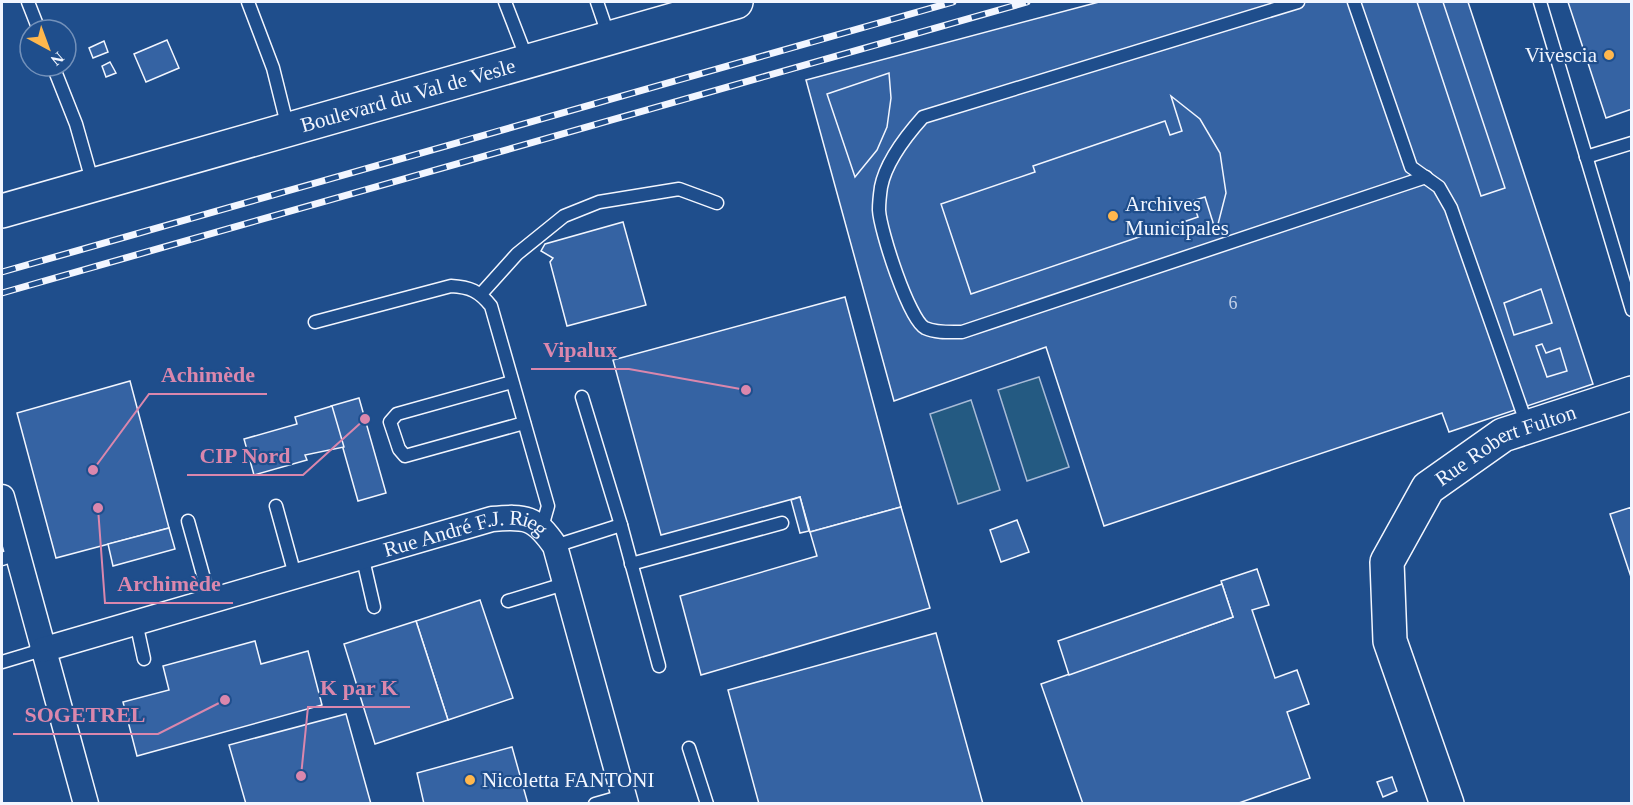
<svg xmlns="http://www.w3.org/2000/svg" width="1633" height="805" font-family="'Times New Roman',serif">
  <rect width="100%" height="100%" fill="#1f4e8c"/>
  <g fill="#245a82" stroke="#a8bbd7" stroke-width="1.5">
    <path d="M 1039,377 L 1069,467 L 1027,481 L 998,390 Z"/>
    <path d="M 971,400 L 1000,490 L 958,504 L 930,414 Z"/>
  </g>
  <g fill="#3563a3" stroke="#f2f6ff" stroke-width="1.5">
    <path d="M 1099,2 L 1468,2 L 1593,384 L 1449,432 L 1442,413 L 1104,526 L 1046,347 L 894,401 L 806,80 Z"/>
    <path d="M 1417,2 L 1443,2 L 1505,188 L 1481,196 Z"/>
    <path d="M 1568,2 L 1632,2 L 1632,109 L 1606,118 Z"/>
    <path d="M 167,40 L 179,68 L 146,82 L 134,54 Z"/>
    <path d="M 104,41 L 108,52 L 93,58 L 89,48 Z"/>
    <path d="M 110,62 L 116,73 L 106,77 L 102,66 Z"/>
    <path d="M 889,73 L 891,98 L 887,127 L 877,150 L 855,177 L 827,94 Z"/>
    <path d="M 1171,96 L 1200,119 L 1220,153 L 1226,193 L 1216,232 L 1205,197 L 1192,201 L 1198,217 L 971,294 L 941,204 L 1035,172 L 1033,166 L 1165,121 L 1170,135 L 1182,131 Z"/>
    <path d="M 623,222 L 646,305 L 567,326 L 550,262 L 553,258 L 541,251 L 545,244 Z"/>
    <path d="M 1541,289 L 1552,323 L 1514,335 L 1504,303 Z"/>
    <path d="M 845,297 L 901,507 L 810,532 L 800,497 L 661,535 L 613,360 Z"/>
    <path d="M 1542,344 L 1546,353 L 1560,348 L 1567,371 L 1547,377 L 1536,346 Z"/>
    <path d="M 130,381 L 169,528 L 56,558 L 17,413 Z"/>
    <path d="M 359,398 L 386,493 L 358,501 L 331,406 Z"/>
    <path d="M 332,406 L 344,447 L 305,455 L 307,460 L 254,475 L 244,439 L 297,424 L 295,417 Z"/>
    <path d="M 800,497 L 809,531 L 800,533 L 791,500 Z"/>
    <path d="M 901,507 L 930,608 L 701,675 L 680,596 L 817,556 L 810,532 Z"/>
    <path d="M 1632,507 L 1632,580 L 1610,514 Z"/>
    <path d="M 1017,520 L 1029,552 L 1001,562 L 990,530 Z"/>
    <path d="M 169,528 L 175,549 L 113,566 L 108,544 Z"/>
    <path d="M 1257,569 L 1269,605 L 1252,610 L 1275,678 L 1297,670 L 1309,704 L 1287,712 L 1310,778 L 1236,804 L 1083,804 L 1041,684 L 1233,617 L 1221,581 Z"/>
    <path d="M 1222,584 L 1233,617 L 1069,675 L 1058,641 Z"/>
    <path d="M 480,600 L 513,698 L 448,720 L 416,621 Z"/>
    <path d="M 416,621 L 448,720 L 375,744 L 344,644 Z"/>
    <path d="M 936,633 L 983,804 L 759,804 L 728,690 Z"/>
    <path d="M 255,641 L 261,664 L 308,651 L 322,705 L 137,756 L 123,702 L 169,690 L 163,666 Z"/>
    <path d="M 346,714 L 371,804 L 246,804 L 229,745 Z"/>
    <path d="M 512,747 L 528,804 L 424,804 L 417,773 Z"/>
    <path d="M 1392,777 L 1397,791 L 1383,797 L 1377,782 Z"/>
  </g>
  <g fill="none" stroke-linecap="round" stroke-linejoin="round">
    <defs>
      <g id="lane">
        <path d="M 28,2 L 39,30"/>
        <path d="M 248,2 L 273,68 L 288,128"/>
        <path d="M 505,2 L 527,59"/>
        <path d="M 597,2 L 609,37"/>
        <path d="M 1298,2 L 923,117 C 906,136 886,161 881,187 C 880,194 879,203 879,210 C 880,230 909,320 925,328 C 936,333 950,332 962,332 L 1426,177"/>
        <path d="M 1354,2 L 1411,167 L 1439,187 L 1451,208 L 1527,425"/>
        <path d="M 1540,2 L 1632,310"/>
        <path d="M 53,66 L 76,124 L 93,184"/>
        <path d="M 1586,157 L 1632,143"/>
        <path d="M 481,294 L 517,254 L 564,216 L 599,202 L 679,189 L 717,203"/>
        <path d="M 315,322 L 451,286 C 470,287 479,291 491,306 L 548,506 L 542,527"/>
        <path d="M 512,382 L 397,414 L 390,422 L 399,449 L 405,456 L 524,423"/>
        <path d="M 582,397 L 621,525"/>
        <path d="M 276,506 L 295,575"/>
        <path d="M 188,521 L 210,600"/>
        <path d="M 555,546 L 621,525 L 659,666"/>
        <path d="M 362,555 L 374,607"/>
        <path d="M 2,559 L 17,554"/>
        <path d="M 631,564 L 782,523"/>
        <path d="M 508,601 L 564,584"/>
        <path d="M 136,622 L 144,659"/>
        <path d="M 2,662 L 42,650"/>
        <path d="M 689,748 L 707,804"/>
        <path d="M 595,804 L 623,796"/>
      </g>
      <g id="street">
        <path d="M 2,497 L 86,804"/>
        <path id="s1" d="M 42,650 L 492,519 C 526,516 535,517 555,546 L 626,804"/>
      </g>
      <g id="secondary">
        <path id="s2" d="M 2,211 L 736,2"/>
        <path id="s3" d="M 1447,804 L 1390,641 L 1387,562 L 1428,488 L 1503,435 L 1632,393"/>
      </g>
    </defs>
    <use href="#lane" stroke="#f2f6ff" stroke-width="15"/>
    <use href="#street" stroke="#f2f6ff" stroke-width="27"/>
    <use href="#secondary" stroke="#f2f6ff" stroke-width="36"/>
    <use href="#lane" stroke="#1f4e8c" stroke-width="12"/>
    <use href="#street" stroke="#1f4e8c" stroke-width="24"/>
    <use href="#secondary" stroke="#1f4e8c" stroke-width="33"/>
    <defs>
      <g id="rail">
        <path d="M 2,272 L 953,2"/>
        <path d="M 2,293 L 1027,2"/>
      </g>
    </defs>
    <use href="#rail" stroke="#f2f6ff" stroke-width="7"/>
    <use href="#rail" stroke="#1f4e8c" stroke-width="4.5" stroke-dasharray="14" stroke-linecap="butt"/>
  </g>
  <g fill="#ffb74d" stroke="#1f4e8c" stroke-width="2">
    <circle cx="1609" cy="55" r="6"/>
    <circle cx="1113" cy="216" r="6"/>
    <circle cx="470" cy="780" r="6"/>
  </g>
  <g text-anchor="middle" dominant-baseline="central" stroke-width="4.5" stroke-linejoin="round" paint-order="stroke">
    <g font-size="18" fill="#c3d1e8">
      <text x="1233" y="303">6</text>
    </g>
    <g font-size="21" fill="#f2f6ff" stroke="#1f4e8c" text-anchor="start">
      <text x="1597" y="55" text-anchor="end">Vivescia</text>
      <text x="1125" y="204">Archives<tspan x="1125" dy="24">Municipales</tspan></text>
      <text x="482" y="780">Nicoletta FANTONI</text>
    </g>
    <g font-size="21" fill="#f2f6ff" stroke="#1f4e8c">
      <text stroke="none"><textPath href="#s2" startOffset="422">Boulevard du Val de Vesle</textPath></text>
      <text stroke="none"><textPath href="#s3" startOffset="426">Rue Robert Fulton</textPath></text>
      <text stroke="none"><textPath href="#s1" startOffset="441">Rue André F.J. Rieg</textPath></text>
    </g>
  </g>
  <path fill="none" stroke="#da87ad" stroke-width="2" d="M746 390L629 369H531M93 470L149 394H267M365 419L303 475H187M98 508L105 603H233M301 776L308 707H410M225 700L158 734H13"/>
  <g fill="#da87ad" stroke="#1f4e8c" stroke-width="2">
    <circle cx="746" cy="390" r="6"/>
    <circle cx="93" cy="470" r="6"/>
    <circle cx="365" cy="419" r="6"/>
    <circle cx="98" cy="508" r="6"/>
    <circle cx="301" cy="776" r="6"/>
    <circle cx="225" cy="700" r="6"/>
  </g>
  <g font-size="22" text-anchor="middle" font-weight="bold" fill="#da87ad" stroke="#1f4e8c" stroke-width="4.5" stroke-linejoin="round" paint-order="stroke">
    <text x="580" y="357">Vipalux</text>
    <text x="208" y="382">Achimède</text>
    <text x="245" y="463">CIP Nord</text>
    <text x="169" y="591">Archimède</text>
    <text x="359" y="695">K par K</text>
    <text x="85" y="722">SOGETREL</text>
  </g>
  <rect width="1633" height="805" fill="none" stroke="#f2f6ff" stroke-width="6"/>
  <g transform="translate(48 48) rotate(139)"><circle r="28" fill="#1f4e8c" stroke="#7391ba" stroke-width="1.5"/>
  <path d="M0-4.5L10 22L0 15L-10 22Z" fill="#ffb74d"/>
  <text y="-9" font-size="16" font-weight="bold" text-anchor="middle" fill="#f2f6ff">N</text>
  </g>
</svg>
